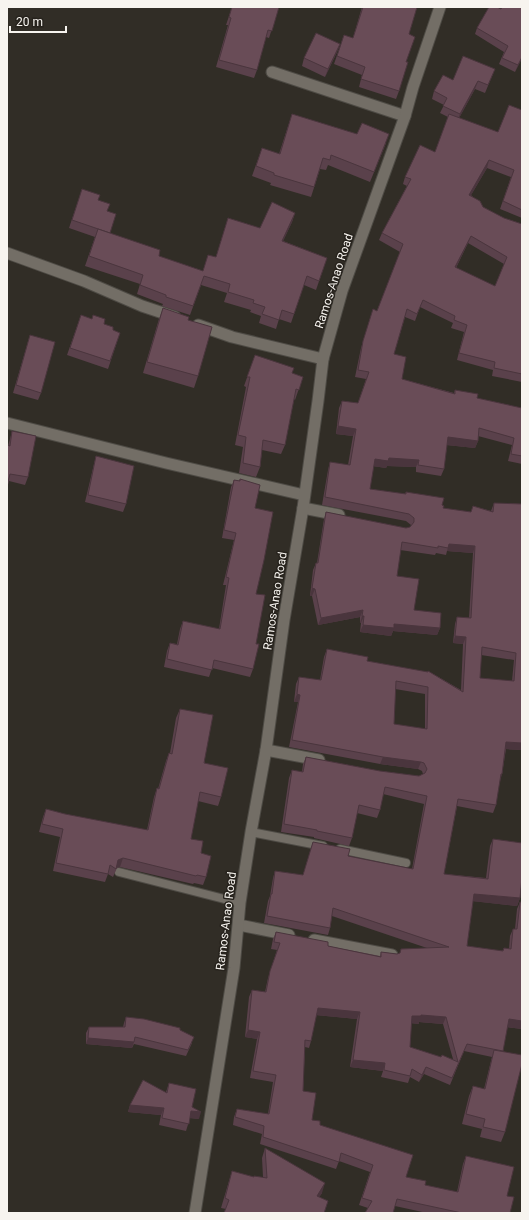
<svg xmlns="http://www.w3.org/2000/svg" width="529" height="1220" font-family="Roboto,sans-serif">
  <rect width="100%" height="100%" fill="#312d26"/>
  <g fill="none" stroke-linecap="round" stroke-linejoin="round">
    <defs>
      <g id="service">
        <path d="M 251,832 L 323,846"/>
        <path d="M 340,849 L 406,863"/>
        <path d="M 119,872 L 240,903"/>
      </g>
      <g id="minor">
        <path d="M 272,72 L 405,116"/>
        <path d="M 7,253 L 84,281 L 142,306 L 175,317"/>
        <path d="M 198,325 L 232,337 L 323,359"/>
        <path d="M 7,423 L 166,463 L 304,495"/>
        <path d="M 303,508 L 339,515"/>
        <path d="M 266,750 L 319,760"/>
        <path d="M 239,925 L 289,935"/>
        <path d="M 314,940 L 392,955"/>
      </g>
      <path id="secondary" d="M 195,1213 L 234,968 L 240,903 L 251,832 L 266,750 L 284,620 L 303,508 L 318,401 L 323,359 L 342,291 L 405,116 L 413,87 L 440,7"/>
    </defs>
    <use href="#service" stroke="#4e4b45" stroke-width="10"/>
    <use href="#minor" stroke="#4e4b45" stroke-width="13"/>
    <use href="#secondary" stroke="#4e4b45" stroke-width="13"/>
    <use href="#service" stroke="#736e66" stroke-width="8"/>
    <use href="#minor" stroke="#736e66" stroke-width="11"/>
    <use href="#secondary" stroke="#736e66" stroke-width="11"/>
  </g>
  <g fill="#5a414b" fill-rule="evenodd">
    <path d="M 232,7 L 279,7 L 269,38 L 266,37 L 257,70 L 254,78 L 216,67 L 228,25 L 226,25 Z"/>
    <path d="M 362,7 L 417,7 L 409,34 L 406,62 L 399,91 L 396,99 L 359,87 L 362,75 L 334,64 L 344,35 L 353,38 Z"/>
    <path d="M 489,7 L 522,58 L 515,72 L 499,64 L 504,52 L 475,34 L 477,28 Z"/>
    <path d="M 340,44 L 337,52 L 325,77 L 302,66 L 304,58 Z"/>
    <path d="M 495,69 L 485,93 L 475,89 L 459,118 L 498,132 L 522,110 L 522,218 L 500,209 L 511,177 L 487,168 L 471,195 L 483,207 L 504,218 L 522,224 L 522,382 L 492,376 L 493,370 L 457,360 L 464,332 L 451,328 L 453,323 L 420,307 L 415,321 L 405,317 L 394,354 L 402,379 L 454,393 L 455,390 L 477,398 L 522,408 L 522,464 L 508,461 L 512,445 L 478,436 L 478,441 L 475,448 L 447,445 L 444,469 L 441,476 L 416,472 L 416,467 L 387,466 L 386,468 L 373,466 L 370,489 L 405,494 L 406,492 L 442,505 L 443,508 L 471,512 L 473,506 L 491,511 L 494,503 L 522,504 L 522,750 L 506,749 L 502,774 L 499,782 L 496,805 L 493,813 L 457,806 L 444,874 L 486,878 L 490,846 L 493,839 L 520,898 L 517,906 L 473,901 L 467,946 L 502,951 L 504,948 L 509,949 L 510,936 L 513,929 L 515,929 L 517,909 L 520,902 L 522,902 L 522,1029 L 507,1027 L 503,1051 L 505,1132 L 501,1142 L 480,1137 L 482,1129 L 462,1124 L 469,1096 L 473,1086 L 484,1089 L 492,1057 L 464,1051 L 450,1085 L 424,1074 L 419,1082 L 410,1077 L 408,1083 L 381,1077 L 383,1071 L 350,1067 L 357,1019 L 316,1015 L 311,1041 L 309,1048 L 305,1047 L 303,1091 L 312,1120 L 406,1177 L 425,1185 L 457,1192 L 463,1164 L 466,1156 L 507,1196 L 510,1213 L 427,1213 L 395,1206 L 368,1208 L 359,1205 L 370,1172 L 339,1161 L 336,1169 L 260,1144 L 262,1134 L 233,1125 L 234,1117 L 237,1109 L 268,1114 L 273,1082 L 250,1078 L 257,1039 L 245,1037 L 249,997 L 252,990 L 265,992 L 268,978 L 277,950 L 271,949 L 273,939 L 276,932 L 328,946 L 380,956 L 381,952 L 397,954 L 427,948 L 332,916 L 330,928 L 328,935 L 264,923 L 268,901 L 270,896 L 273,878 L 275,871 L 303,875 L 313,842 L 348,856 L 412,869 L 424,804 L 383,794 L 380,810 L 377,818 L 357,813 L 352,838 L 349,846 L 314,838 L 314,837 L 281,832 L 289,778 L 292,770 L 302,772 L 303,764 L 306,757 L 380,771 L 419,776 L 423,774 L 422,771 L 418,769 L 380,764 L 289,747 L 298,702 L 294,702 L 296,684 L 299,677 L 320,680 L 324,657 L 327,649 L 367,661 L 427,672 L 428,671 L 461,690 L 463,644 L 453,643 L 455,624 L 457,617 L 469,618 L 473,553 L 447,551 L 446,555 L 436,553 L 435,555 L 400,550 L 397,576 L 414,610 L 440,628 L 437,635 L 393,631 L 391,636 L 360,632 L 361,623 L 360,623 L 360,617 L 318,625 L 312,596 L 310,596 L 313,570 L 316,563 L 317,563 L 324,519 L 326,512 L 406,528 L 410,527 L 411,525 L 406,521 L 322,505 L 328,470 L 330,462 L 348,465 L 353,436 L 336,434 L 339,408 L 342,401 L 358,403 L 366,379 L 355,377 L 361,348 L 373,309 L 377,311 L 400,252 L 379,240 L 382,233 L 407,186 L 403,184 L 405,177 L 435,152 L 448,117 L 440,113 L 444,105 L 432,99 L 434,91 L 453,80 ZM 468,243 L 504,264 L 495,286 L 456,268 ZM 481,655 L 514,660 L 512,681 L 480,678 ZM 395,689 L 425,694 L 425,729 L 394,724 ZM 419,1022 L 443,1024 L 453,1059 L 441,1057 L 410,1047 L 411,1023 L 419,1024 Z"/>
    <path d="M 292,114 L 386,143 L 370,182 L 328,165 L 326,170 L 320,169 L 311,197 L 270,185 L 271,183 L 252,176 L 262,148 L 279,154 Z"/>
    <path d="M 82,189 L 98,200 L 107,211 L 110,233 L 159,256 L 203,271 L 208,255 L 216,257 L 228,218 L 260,228 L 295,213 L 292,222 L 283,241 L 327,258 L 316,290 L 304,285 L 291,323 L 279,319 L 276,329 L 259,323 L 261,316 L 250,312 L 251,310 L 224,302 L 227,293 L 201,285 L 190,315 L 162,306 L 163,304 L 137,294 L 140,284 L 85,266 L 95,237 L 69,228 Z"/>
    <path d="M 163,308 L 188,320 L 198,376 L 194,388 L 143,373 L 159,319 Z"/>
    <path d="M 81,315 L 104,324 L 113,330 L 120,333 L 108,369 L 67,355 Z"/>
    <path d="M 30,335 L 41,393 L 38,400 L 13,393 Z"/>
    <path d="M 255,355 L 292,373 L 303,377 L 295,400 L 294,399 L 285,445 L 281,454 L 262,450 L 260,467 L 256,477 L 239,473 L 243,447 L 235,445 L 246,387 L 244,386 Z"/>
    <path d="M 12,431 L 28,477 L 25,485 L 9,481 L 7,488 L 7,445 L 8,446 L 10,439 Z"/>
    <path d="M 96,456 L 126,504 L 123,512 L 85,502 L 94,464 Z"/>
    <path d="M 240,479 L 255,508 L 256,644 L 253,669 L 250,677 L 212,668 L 209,677 L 164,667 L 167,651 L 170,643 L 177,644 L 180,629 L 183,621 L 219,629 L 226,585 L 223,585 L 234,540 L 222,538 L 231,487 L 234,480 L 239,481 Z"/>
    <path d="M 180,709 L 221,797 L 218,806 L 198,801 L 191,839 L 201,853 L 206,877 L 203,885 L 194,883 L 193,884 L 120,867 L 117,868 L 113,877 L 108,874 L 105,882 L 53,871 L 60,837 L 39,832 L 43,817 L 46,809 L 65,814 L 147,830 L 154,797 L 157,788 L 158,789 L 166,761 L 169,753 L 170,753 L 176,718 Z"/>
    <path d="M 126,1017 L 180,1030 L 192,1043 L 186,1056 L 134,1044 L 132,1048 L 86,1044 L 86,1033 L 89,1027 L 123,1027 L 124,1023 Z"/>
    <path d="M 169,1083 L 192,1107 L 199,1119 L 190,1118 L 186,1131 L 159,1125 L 161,1115 L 128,1112 L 130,1105 L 166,1092 Z"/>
    <path d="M 265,1148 L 322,1193 L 319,1197 L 328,1201 L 324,1213 L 224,1213 L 226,1209 L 221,1208 L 229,1181 L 232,1171 L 254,1177 L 263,1177 L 262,1158 Z"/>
  </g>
  <g fill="#4a353d">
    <path d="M 340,44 L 337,52 L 325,77 L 328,69 Z"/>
    <path d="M 522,57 L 522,58 L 515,72 L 518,65 Z"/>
    <path d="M 478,81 L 475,89 L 457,122 L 460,114 Z"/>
    <path d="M 489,160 L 487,168 L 467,202 L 469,195 Z"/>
    <path d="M 295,213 L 292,222 L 279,250 L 282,241 Z"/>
    <path d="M 471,236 L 468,243 L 452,275 L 455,267 Z"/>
    <path d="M 338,426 L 356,429 L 353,436 L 336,434 Z"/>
    <path d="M 448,437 L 478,441 L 475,448 L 446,445 Z"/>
    <path d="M 389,458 L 419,460 L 416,467 L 387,466 L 386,468 L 372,466 L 375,459 Z"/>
    <path d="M 449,544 L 475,546 L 473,553 L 447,551 Z"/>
    <path d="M 312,588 L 315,589 L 312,596 L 310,596 Z"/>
    <path d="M 363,610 L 360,617 L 318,625 L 321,618 Z"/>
    <path d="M 362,616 L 364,616 L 361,623 L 360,623 Z"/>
    <path d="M 394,624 L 440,628 L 437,635 L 393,631 L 391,636 L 360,632 L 363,625 Z"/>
    <path d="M 455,636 L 466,637 L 463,644 L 453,643 Z"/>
    <path d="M 297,694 L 300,695 L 298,702 L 294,702 Z"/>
    <path d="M 506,742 L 522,743 L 522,750 L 504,749 Z"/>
    <path d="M 383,757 L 421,762 L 418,769 L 380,764 Z"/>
    <path d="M 501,774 L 502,774 L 500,782 L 498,781 Z"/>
    <path d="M 123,858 L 120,867 L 115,868 L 118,860 Z"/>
    <path d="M 474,894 L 520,898 L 517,906 L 471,901 Z"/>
    <path d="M 318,1008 L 360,1012 L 357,1019 L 315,1015 Z"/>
    <path d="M 421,1015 L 446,1017 L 443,1024 L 419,1022 L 419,1024 L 409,1023 L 412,1016 Z"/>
    <path d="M 509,1019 L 522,1021 L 522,1029 L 506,1027 Z"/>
    <path d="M 248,1030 L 260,1032 L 257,1039 L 245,1037 Z"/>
    <path d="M 88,1038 L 134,1042 L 132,1048 L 86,1044 Z"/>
    <path d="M 353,1060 L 385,1063 L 383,1071 L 350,1067 Z"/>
    <path d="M 426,1067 L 424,1074 L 419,1082 L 422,1075 Z"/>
    <path d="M 130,1105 L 164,1108 L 161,1115 L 128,1112 Z"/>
    <path d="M 191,1111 L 201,1112 L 199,1119 L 189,1118 Z"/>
    <path d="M 325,1183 L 322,1193 L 314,1206 L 317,1196 Z"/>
  </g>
  <g fill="#694c57" stroke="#4a353d" fill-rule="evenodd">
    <path d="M 232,7 L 279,7 L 272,31 L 268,30 L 257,70 L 219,60 L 231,18 L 229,17 Z"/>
    <path d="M 363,7 L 417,7 L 409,34 L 415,37 L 406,62 L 408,62 L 399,91 L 361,79 L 365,67 L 337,56 L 344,35 L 353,38 Z"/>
    <path d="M 489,7 L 497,7 L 501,9 L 502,7 L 522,7 L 522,57 L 518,65 L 502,58 L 508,46 L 477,28 Z"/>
    <path d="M 316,33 L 340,44 L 328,69 L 304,58 Z"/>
    <path d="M 463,56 L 495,69 L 488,85 L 478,81 L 460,114 L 443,106 L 447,98 L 434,91 L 443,75 L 453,80 Z"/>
    <path d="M 509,105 L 522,110 L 522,210 L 503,201 L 514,170 L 489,160 L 469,195 L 480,201 L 483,207 L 504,218 L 522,224 L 522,374 L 494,368 L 495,362 L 459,353 L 467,325 L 454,320 L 455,316 L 423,300 L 417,314 L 407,309 L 394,354 L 406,357 L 402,379 L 455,394 L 455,390 L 478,394 L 477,398 L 522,408 L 522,456 L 511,454 L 514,438 L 479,428 L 478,441 L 448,437 L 444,469 L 418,465 L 419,460 L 389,458 L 388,461 L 375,459 L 370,489 L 406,494 L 406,492 L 444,498 L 442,505 L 444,506 L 443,508 L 471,512 L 473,506 L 493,512 L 494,503 L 522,504 L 522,743 L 506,742 L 502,774 L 501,774 L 496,805 L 458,799 L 444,874 L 488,879 L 493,839 L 522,843 L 522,877 L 520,898 L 474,894 L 467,946 L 503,951 L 504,948 L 511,949 L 513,929 L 517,929 L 520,902 L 522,902 L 522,1021 L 509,1019 L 503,1051 L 467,1044 L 452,1078 L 426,1067 L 422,1075 L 412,1069 L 410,1076 L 384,1070 L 385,1063 L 353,1060 L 360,1012 L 318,1008 L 311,1041 L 305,1040 L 303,1091 L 316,1093 L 312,1120 L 320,1121 L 320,1125 L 413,1155 L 406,1177 L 426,1181 L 425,1185 L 458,1192 L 466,1156 L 514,1167 L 507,1196 L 514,1197 L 510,1213 L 462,1213 L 397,1199 L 393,1213 L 365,1213 L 372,1201 L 362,1198 L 373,1165 L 341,1153 L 339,1162 L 263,1137 L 264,1126 L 235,1117 L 237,1109 L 269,1114 L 276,1075 L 253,1071 L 260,1032 L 248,1030 L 252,990 L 266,992 L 270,971 L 280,943 L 274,942 L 276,932 L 328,942 L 328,946 L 381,957 L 381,952 L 397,954 L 400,953 L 401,949 L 449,947 L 333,908 L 330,928 L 267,916 L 271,894 L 272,894 L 275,871 L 303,875 L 313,842 L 350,849 L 348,856 L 413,869 L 427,796 L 385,787 L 380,810 L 359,805 L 352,838 L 317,831 L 317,830 L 284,824 L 292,770 L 303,772 L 306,757 L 380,771 L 419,776 L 425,773 L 427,769 L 424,763 L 421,762 L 383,757 L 292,740 L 300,695 L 297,694 L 299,677 L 321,680 L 327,649 L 368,657 L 367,661 L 428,672 L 428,671 L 463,692 L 466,637 L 455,636 L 457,617 L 471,618 L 475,546 L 449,544 L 448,548 L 438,546 L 438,548 L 402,542 L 397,576 L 419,579 L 414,610 L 441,613 L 440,628 L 394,624 L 394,628 L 363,625 L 364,616 L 362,616 L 363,610 L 321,618 L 315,589 L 312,588 L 316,563 L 318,563 L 326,512 L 406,528 L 410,527 L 414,522 L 414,518 L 409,514 L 325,497 L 330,462 L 350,465 L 356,429 L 338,426 L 342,401 L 358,403 L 369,372 L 358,370 L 363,341 L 373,309 L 377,311 L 403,244 L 382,233 L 411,179 L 405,177 L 420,145 L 435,152 L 449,114 L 498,132 ZM 471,236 L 507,257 L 495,286 L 455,267 ZM 482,647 L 516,653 L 514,681 L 480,678 ZM 396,681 L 428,687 L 427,729 L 394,724 ZM 421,1015 L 446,1017 L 458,1062 L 442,1055 L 441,1057 L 410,1047 L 412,1016 L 421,1016 Z"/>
    <path d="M 292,114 L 357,134 L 362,123 L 389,134 L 374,172 L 331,155 L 330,160 L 323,158 L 314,187 L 274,175 L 274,173 L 256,166 L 262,148 L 280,154 Z"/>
    <path d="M 82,189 L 100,195 L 98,200 L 110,204 L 107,211 L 116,214 L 110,233 L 72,220 Z"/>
    <path d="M 272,202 L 295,213 L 282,241 L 327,258 L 319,281 L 307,276 L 294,314 L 282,310 L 279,320 L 262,314 L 265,307 L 253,303 L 254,300 L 228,292 L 230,284 L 204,276 L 193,306 L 166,297 L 166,295 L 140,285 L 143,275 L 89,256 L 98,229 L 160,250 L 159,256 L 203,271 L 208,255 L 216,257 L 228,218 L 260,228 Z"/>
    <path d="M 163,308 L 189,317 L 188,320 L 212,327 L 198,376 L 147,362 Z"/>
    <path d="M 81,315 L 92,319 L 93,315 L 105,319 L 104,324 L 113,327 L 113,330 L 120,333 L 110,361 L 70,348 Z"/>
    <path d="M 30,335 L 55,342 L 41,393 L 16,385 Z"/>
    <path d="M 255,355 L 294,368 L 292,373 L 303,377 L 299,390 L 296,389 L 285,445 L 263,440 L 260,467 L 243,463 L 246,437 L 238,435 L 250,377 L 247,377 Z"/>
    <path d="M 12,431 L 36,436 L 28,477 L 10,474 L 7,486 L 7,445 L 10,446 Z"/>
    <path d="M 96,456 L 134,466 L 126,504 L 88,495 Z"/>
    <path d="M 240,479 L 260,485 L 255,508 L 273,512 L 264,560 L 256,594 L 265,595 L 256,644 L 259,644 L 253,669 L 214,660 L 212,670 L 167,659 L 170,643 L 178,645 L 183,621 L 220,629 L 229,578 L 226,577 L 236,533 L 224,530 L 234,480 L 240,481 Z"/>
    <path d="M 180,709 L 213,715 L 204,763 L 228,768 L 221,797 L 200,792 L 191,839 L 203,841 L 201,853 L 211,856 L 206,877 L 197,875 L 196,876 L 123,858 L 118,860 L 116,869 L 110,865 L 108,874 L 56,863 L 63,829 L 42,824 L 46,809 L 65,814 L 148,830 L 157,788 L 159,789 L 169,753 L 172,754 Z"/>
    <path d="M 126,1017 L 144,1019 L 180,1028 L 180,1030 L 194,1037 L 188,1050 L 135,1037 L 134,1042 L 88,1038 L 89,1027 L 125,1027 Z"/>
    <path d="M 494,1050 L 522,1055 L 522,1064 L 505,1132 L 483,1127 L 485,1119 L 466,1114 L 473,1086 L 485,1089 Z"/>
    <path d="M 143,1080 L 167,1093 L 169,1083 L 196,1089 L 192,1107 L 201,1112 L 191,1111 L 189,1124 L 162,1118 L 164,1108 L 130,1105 Z"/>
    <path d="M 265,1148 L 325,1183 L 317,1196 L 328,1201 L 324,1213 L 224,1213 L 229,1200 L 225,1198 L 232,1171 L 254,1177 L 254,1176 L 267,1178 Z"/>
  </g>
  <g text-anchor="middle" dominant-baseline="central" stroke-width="3" stroke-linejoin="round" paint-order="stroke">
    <g font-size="12" fill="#f7f4ef" stroke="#27231d">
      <text transform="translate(334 281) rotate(-72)">Ramos-Anao Road</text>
      <text transform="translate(275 601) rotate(-81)">Ramos-Anao Road</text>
      <text transform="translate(226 921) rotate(-83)">Ramos-Anao Road</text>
    </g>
  </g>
  <rect width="529" height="1220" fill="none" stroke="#f7f4ef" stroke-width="16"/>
  <path d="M10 26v6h56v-6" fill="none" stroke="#f7f4ef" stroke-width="2"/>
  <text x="16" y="26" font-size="12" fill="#f7f4ef" stroke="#27231d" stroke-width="3" paint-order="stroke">20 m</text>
</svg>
